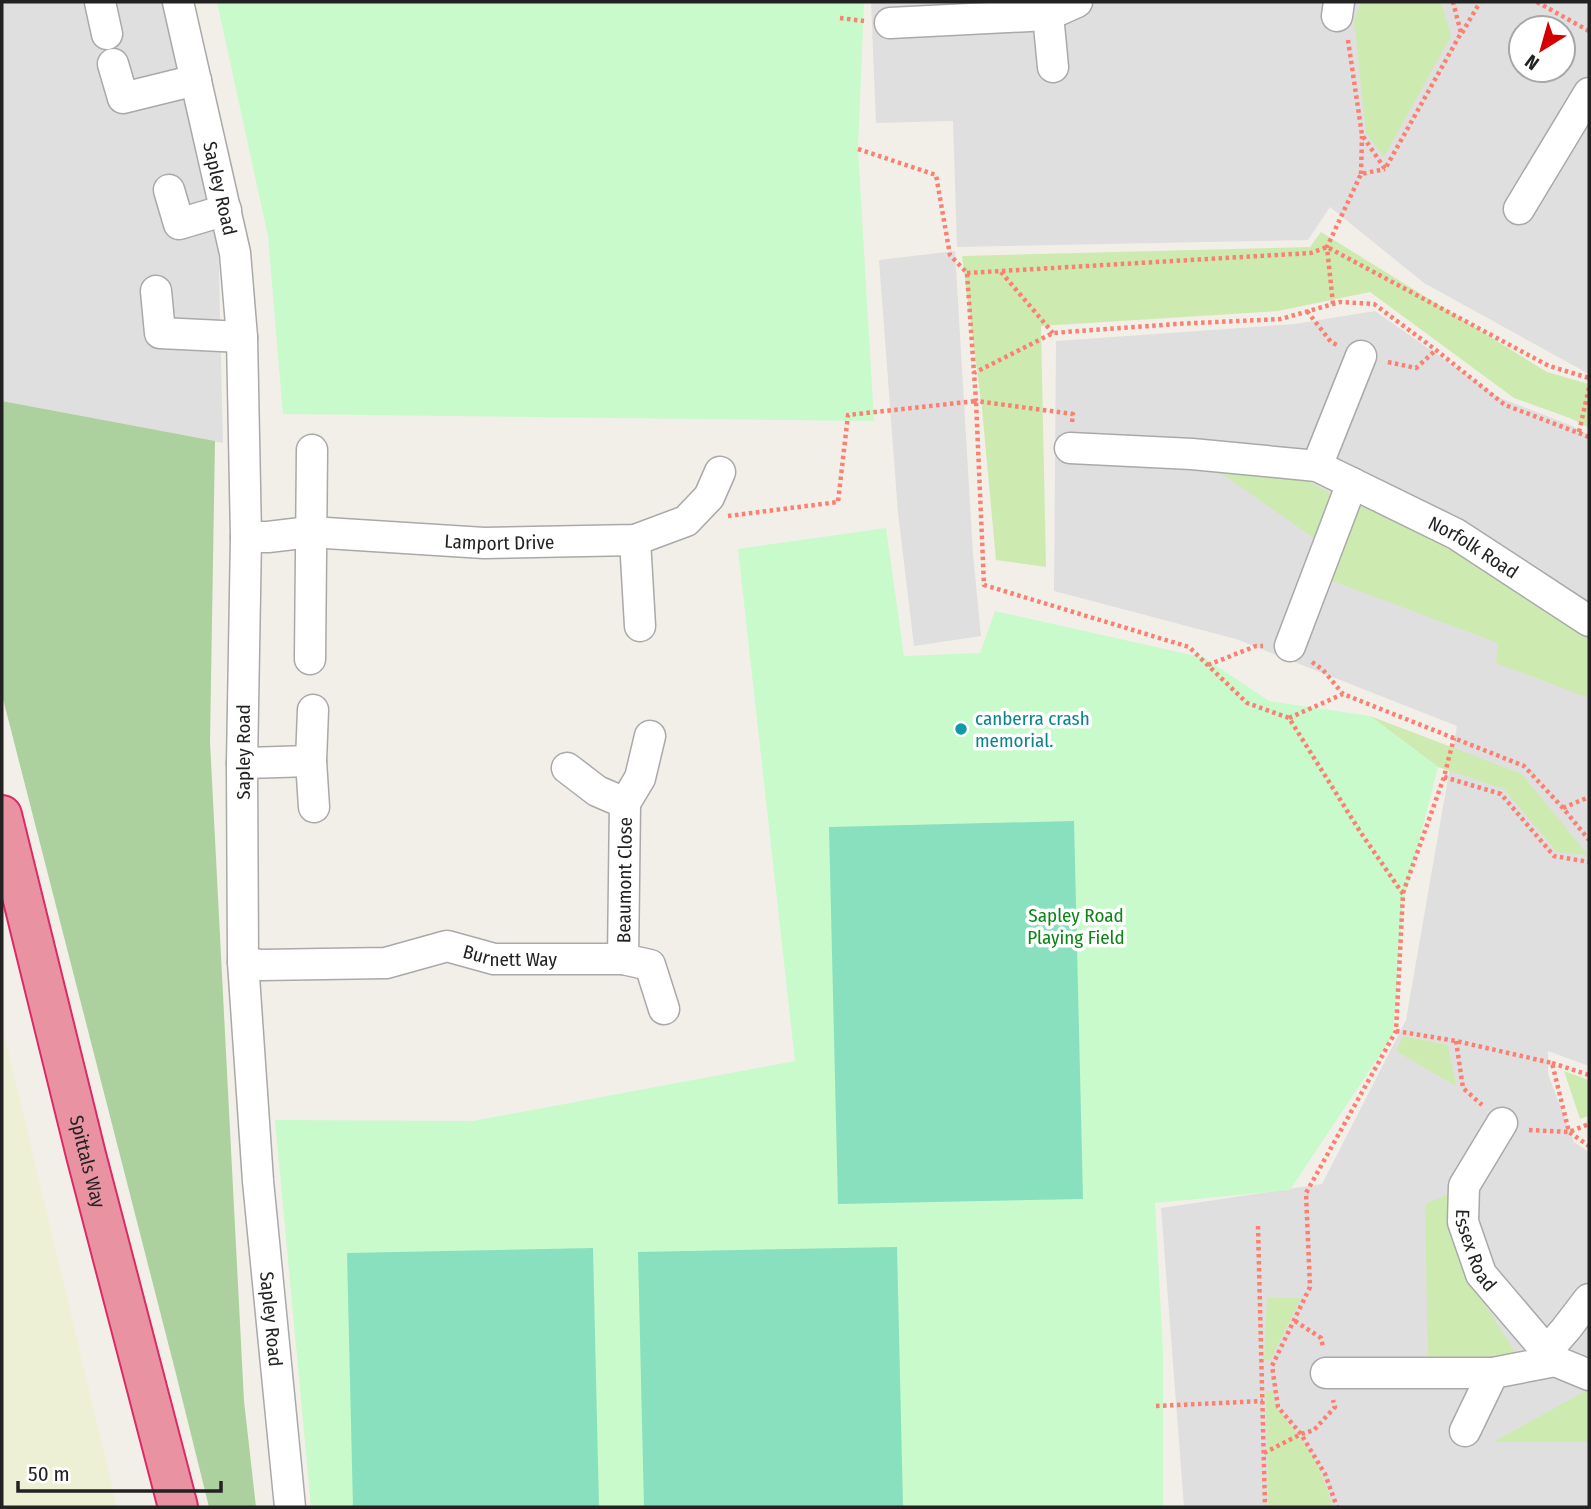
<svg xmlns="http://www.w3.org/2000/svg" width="1591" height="1509" font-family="'Fira Sans Condensed',sans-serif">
  <rect width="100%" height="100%" fill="#f2efe9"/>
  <g fill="#e0dfdf" fill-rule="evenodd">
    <path d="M 2,2 L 166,2 L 218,229 L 223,443 L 2,401 Z"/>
    <path d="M 871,2 L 1589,2 L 1589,374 L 1424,283 L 1330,207 L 1308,240 L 957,247 L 953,121 L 876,123 ZM 1521,28 L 1563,28 L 1563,70 L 1521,70 Z"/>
    <path d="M 955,251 L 973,554 L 981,636 L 914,646 L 898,513 L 879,260 Z"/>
    <path d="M 1375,311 L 1498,397 L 1570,425 L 1589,435 L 1589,1066 L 1548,1051 L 1548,1074 L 1574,1142 L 1589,1152 L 1589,1507 L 1184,1507 L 1161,1208 L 1322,1184 L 1406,1020 L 1457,726 L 1236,639 L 1054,591 L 1056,341 L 1295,324 Z"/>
  </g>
  <path fill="#eef0d5" d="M 2,1025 L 117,1507 L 2,1507 Z"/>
  <g fill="#cdebb0">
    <path d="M 1361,2 L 1441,2 L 1451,36 L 1384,157 L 1366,133 L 1354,21 Z"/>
    <path d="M 1321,232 L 1547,372 L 1589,384 L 1589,428 L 1572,419 L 1514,398 L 1370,292 L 1278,311 L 1041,326 L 1046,567 L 996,560 L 982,409 L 962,256 L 1310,247 Z"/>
    <path d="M 1221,473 L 1306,480 L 1333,495 L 1315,539 Z"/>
    <path d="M 1355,502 L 1457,551 L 1589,637 L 1589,698 L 1496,663 L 1498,643 L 1327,579 Z"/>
    <path d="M 1370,716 L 1522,774 L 1588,855 L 1557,852 L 1504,789 L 1438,767 Z"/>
    <path d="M 1403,1036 L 1448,1045 L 1456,1086 L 1396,1051 Z"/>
    <path d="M 1564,1071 L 1589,1080 L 1589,1116 L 1580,1119 Z"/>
    <path d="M 1449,1194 L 1469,1279 L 1518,1357 L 1428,1362 L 1425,1204 Z"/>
    <path d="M 1267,1298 L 1301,1298 L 1270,1361 L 1264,1360 Z"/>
    <path d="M 1589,1389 L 1589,1442 L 1493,1442 Z"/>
    <path d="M 1266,1391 L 1273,1391 L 1276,1407 L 1303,1441 L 1320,1470 L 1333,1507 L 1268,1507 Z"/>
  </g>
  <path fill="#add19e" d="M 2,401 L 215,441 L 210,742 L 244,1401 L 256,1507 L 209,1507 L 175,1370 L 2,695 Z"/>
  <g fill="#c8facc">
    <path d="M 217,2 L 864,2 L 858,149 L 874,421 L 283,414 L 268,236 Z"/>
    <path d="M 886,528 L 904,656 L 980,653 L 995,611 L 1205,658 L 1269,701 L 1370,716 L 1438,767 L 1403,904 L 1393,1035 L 1290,1190 L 1155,1203 L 1163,1351 L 1163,1507 L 311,1507 L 275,1120 L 473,1121 L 795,1061 L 738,549 Z"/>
  </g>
  <g fill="#88e0be">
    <path d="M 1074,821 L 1083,1199 L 838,1204 L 829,827 Z"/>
    <path d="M 897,1247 L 903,1507 L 644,1507 L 638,1252 Z"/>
    <path d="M 593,1248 L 599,1507 L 353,1507 L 347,1253 Z"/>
  </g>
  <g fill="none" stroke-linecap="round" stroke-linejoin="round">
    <defs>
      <g id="minor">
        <path d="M 100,2 L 107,34"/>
        <path id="s1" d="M 178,2 L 235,253 L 242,337 L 246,537 L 242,763 L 243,962 L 258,1181 L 290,1507"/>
        <path d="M 1048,15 L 1053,67"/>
        <path d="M 1337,16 L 1339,2"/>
        <path d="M 890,23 L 1048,15 L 1077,2"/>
        <path d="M 113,64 L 123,98 L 196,80"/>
        <path d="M 169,190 L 179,224 L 226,210"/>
        <path d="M 1519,209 L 1589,93"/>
        <path d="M 156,291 L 160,333 L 242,337"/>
        <path id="s2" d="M 1070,448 L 1192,454 L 1317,466 L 1456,534 L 1589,621"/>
        <path d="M 1317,466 L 1361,356"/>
        <path id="s3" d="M 246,537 L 268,537 L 310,532 L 484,543 L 635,540 L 686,521 L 709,497 L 720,472"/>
        <path d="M 635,540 L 640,626"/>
        <path d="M 1290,646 L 1352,483"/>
        <path d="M 310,659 L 312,450"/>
        <path d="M 313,710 L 311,761 L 314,807"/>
        <path d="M 242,763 L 311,761"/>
        <path d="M 567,768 L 597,791 L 625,803 L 640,778 L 650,736"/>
        <path id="s4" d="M 623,959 L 625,803"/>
        <path id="s5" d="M 243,962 L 261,965 L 386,963 L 447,946 L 494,959 L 623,959 L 650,965 L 664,1009"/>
        <path id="s6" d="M 1502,1123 L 1464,1186 L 1463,1222 L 1481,1274 L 1555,1361"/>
        <path d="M 1546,1352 L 1566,1329 L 1589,1299"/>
        <path d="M 1326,1373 L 1493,1373 L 1555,1361 L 1589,1375"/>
        <path d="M 1465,1431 L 1493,1373"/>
      </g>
      <g id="highway">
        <path id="s7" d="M 2,815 L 86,1155 L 178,1507"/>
      </g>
    </defs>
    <use href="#minor" stroke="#a9a9a9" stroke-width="33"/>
    <use href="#highway" stroke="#dc2a67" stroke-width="42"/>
    <g stroke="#fa8072" stroke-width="4.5" stroke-dasharray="3.5 3.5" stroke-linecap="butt">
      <path d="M 1537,2 L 1589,31"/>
      <path d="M 840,18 L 864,21"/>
      <path d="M 1462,33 L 1480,2"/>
      <path d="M 1348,40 L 1362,135 L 1385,169 L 1461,33 L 1453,2"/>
      <path d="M 858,149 L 936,175 L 950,255 L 967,273 L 974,373"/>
      <path d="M 1361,174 L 1362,136"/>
      <path d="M 1001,272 L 1053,333"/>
      <path d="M 967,273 L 1311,253 L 1327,247 L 1549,366 L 1589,378"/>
      <path d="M 1333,304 L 1327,247 L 1361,174 L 1385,169"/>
      <path d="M 1307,311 L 1331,342 L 1337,345"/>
      <path d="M 1388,362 L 1416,368 L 1436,350"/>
      <path d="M 1072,422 L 1073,414 L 976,401 L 974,373 L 1053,333 L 1175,324 L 1281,319 L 1340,302 L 1374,304 L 1436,350 L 1505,405 L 1589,437"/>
      <path d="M 1579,432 L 1589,388"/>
      <path d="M 728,516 L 838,502 L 848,415 L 976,401 L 984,585 L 1189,647 L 1247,703 L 1289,718 L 1361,833 L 1403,894 L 1396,1031 L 1306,1193 L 1310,1287 L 1272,1366 L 1278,1407 L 1301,1434 L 1325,1474 L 1337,1507"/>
      <path d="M 1312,662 L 1323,670 L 1343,694"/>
      <path d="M 1208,665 L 1256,646 L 1263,646"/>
      <path d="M 1289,718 L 1343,694 L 1524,766 L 1563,808 L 1589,840"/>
      <path d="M 1444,777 L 1501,794 L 1554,856 L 1589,862"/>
      <path d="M 1563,808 L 1589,797"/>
      <path d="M 1403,893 L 1444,777 L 1454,738"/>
      <path d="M 1396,1031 L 1456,1041 L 1552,1063 L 1569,1132 L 1589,1146"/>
      <path d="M 1456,1041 L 1463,1088 L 1482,1105"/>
      <path d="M 1552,1063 L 1589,1075"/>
      <path d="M 1529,1130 L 1569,1132 L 1589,1124"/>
      <path d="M 1258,1226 L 1265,1507"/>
      <path d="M 1295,1321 L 1321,1338 L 1323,1347"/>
      <path d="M 1156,1406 L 1263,1401"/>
      <path d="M 1264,1453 L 1301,1434 L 1314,1430 L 1335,1407 L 1333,1400"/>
    </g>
    <use href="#minor" stroke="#fff" stroke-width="30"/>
    <use href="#highway" stroke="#e892a2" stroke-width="38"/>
  </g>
  <circle fill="#0f9aa8" stroke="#fff" stroke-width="2.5" cx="961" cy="729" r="7"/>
  <g text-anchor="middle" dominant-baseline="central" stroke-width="7" stroke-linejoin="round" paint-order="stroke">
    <g font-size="19" fill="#222" stroke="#fff">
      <text stroke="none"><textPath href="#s1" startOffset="191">Sapley Road</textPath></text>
      <text stroke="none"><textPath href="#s3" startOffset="254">Lamport Drive</textPath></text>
      <text stroke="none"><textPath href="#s2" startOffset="424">Norfolk Road</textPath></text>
      <text transform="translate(243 752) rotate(-90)">Sapley Road</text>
      <text stroke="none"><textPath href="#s4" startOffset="79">Beaumont Close</textPath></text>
      <text stroke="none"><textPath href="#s5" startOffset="271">Burnett Way</textPath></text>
      <text stroke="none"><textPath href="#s7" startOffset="357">Spittals Way</textPath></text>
      <text stroke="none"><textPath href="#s6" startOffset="140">Essex Road</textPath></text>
      <text stroke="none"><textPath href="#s1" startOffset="1325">Sapley Road</textPath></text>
    </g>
    <g font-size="19" fill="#0d838f" stroke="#fff" text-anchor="start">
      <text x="975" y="718">canberra crash<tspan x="975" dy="22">memorial.</tspan></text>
    </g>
    <g font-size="19" fill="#0c8416" stroke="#fff">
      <text x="1076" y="915">Sapley Road<tspan x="1076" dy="22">Playing Field</tspan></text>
    </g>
  </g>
  <rect width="1591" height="1509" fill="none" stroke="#222222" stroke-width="7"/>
  <g transform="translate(1542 49) rotate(217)"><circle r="33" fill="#ffffff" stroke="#a7a7a7" stroke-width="2"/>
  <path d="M0-5L12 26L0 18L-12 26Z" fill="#d40000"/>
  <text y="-10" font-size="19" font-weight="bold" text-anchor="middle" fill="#222222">N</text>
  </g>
  <path d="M18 1481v10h203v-10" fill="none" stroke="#222222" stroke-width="3.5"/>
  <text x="28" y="1481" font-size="21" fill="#222222" stroke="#ffffff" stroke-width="5" paint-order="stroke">50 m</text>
</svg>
